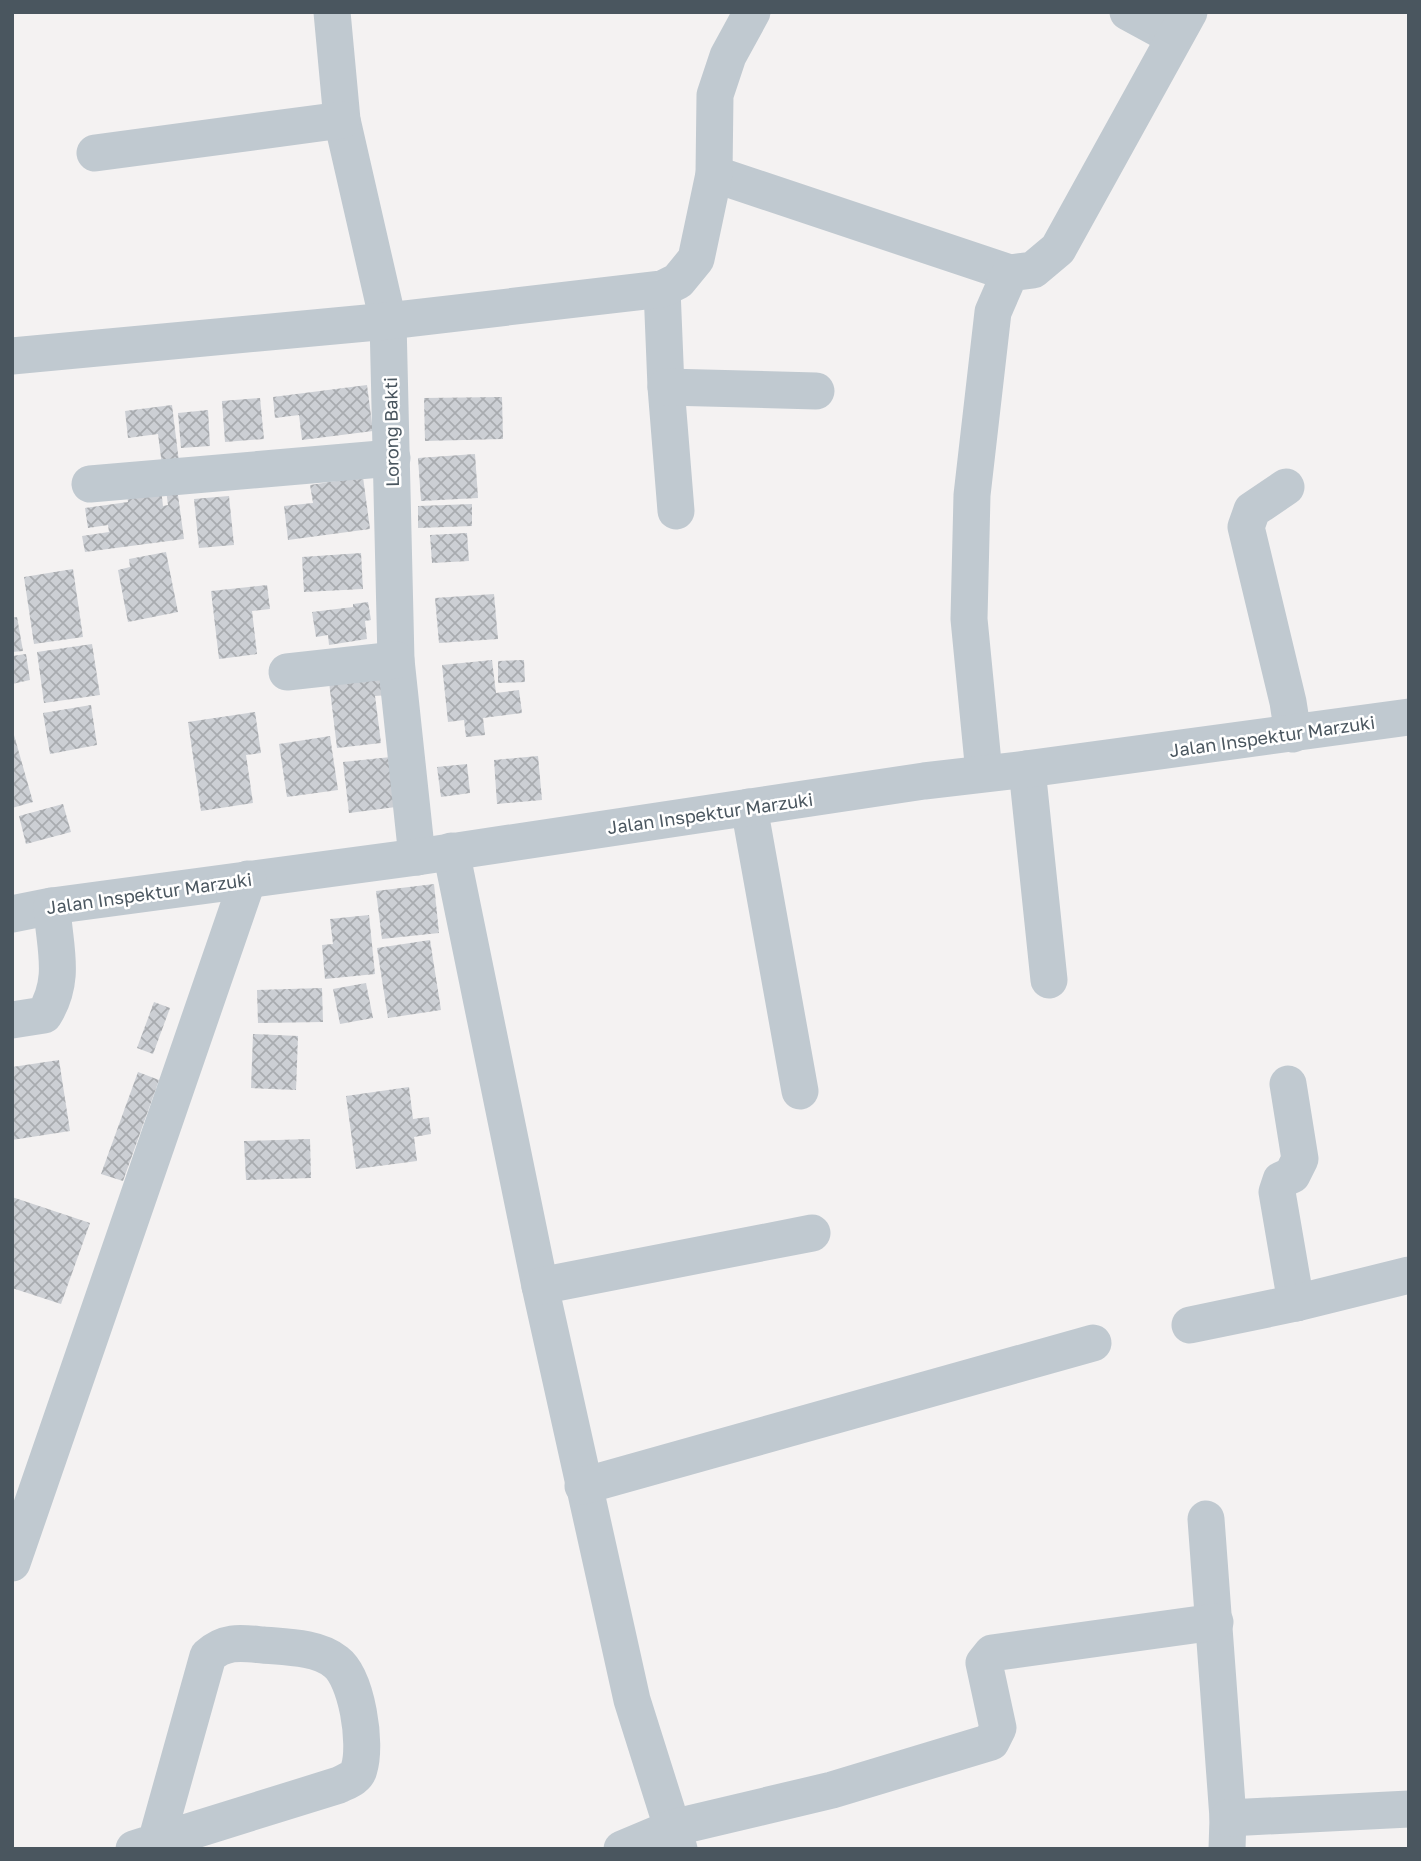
<svg xmlns="http://www.w3.org/2000/svg" width="1421" height="1861" font-family="'Golos Text',sans-serif">
  <defs>
    <pattern id="building-cross-hatch" width="8" height="8" patternUnits="userSpaceOnUse" patternTransform="scale(1.75)"><rect width="8" height="8" fill="#cccfd4"/><path d="M0 0l8 8M0 8l8-8" fill="none" stroke="#a8abaf"/></pattern>
  </defs>
  <rect width="100%" height="100%" fill="#f4f2f2"/>
  <g fill="url(#building-cross-hatch)">
    <path d="M 367,385 L 373,431 L 302,440 L 299,415 L 275,418 L 273,397 Z"/>
    <path d="M 502,397 L 503,439 L 425,441 L 424,398 Z"/>
    <path d="M 260,398 L 264,439 L 225,442 L 222,401 Z"/>
    <path d="M 172,405 L 179,462 L 162,465 L 158,434 L 128,438 L 125,411 Z"/>
    <path d="M 208,410 L 210,446 L 181,448 L 178,413 Z"/>
    <path d="M 475,454 L 478,498 L 421,501 L 418,458 Z"/>
    <path d="M 363,477 L 370,529 L 288,540 L 284,506 L 313,503 L 310,485 Z"/>
    <path d="M 177,488 L 184,539 L 85,552 L 82,536 L 109,532 L 108,525 L 88,528 L 85,508 L 128,502 L 127,493 L 161,489 L 163,506 L 168,505 L 166,490 Z"/>
    <path d="M 229,496 L 234,545 L 199,548 L 194,499 Z"/>
    <path d="M 472,504 L 472,526 L 418,528 L 418,506 Z"/>
    <path d="M 467,533 L 469,561 L 432,563 L 430,535 Z"/>
    <path d="M 166,552 L 178,612 L 128,622 L 118,570 L 130,567 L 129,559 Z"/>
    <path d="M 361,553 L 363,589 L 304,592 L 302,557 Z"/>
    <path d="M 73,569 L 83,637 L 34,644 L 24,577 Z"/>
    <path d="M 267,585 L 270,609 L 252,611 L 257,654 L 219,659 L 211,591 Z"/>
    <path d="M 494,594 L 498,639 L 439,643 L 435,598 Z"/>
    <path d="M 368,602 L 371,620 L 365,621 L 367,639 L 329,645 L 328,635 L 316,637 L 312,612 L 353,607 L 353,604 Z"/>
    <path d="M 17,617 L 23,651 L 12,652 L 12,618 Z"/>
    <path d="M 92,644 L 100,695 L 44,703 L 37,652 Z"/>
    <path d="M 26,654 L 30,680 L 12,684 L 12,656 Z"/>
    <path d="M 492,660 L 496,693 L 519,690 L 522,713 L 483,718 L 485,735 L 466,737 L 464,720 L 448,722 L 442,665 Z"/>
    <path d="M 524,660 L 525,682 L 498,683 L 498,661 Z"/>
    <path d="M 386,675 L 388,695 L 375,696 L 381,743 L 337,748 L 329,682 Z"/>
    <path d="M 91,705 L 97,745 L 50,754 L 43,713 Z"/>
    <path d="M 255,712 L 261,753 L 246,755 L 253,803 L 201,811 L 188,722 Z"/>
    <path d="M 12,728 L 33,802 L 12,808 Z"/>
    <path d="M 330,736 L 338,790 L 287,797 L 279,744 Z"/>
    <path d="M 538,756 L 542,800 L 497,804 L 494,760 Z"/>
    <path d="M 391,757 L 396,807 L 349,813 L 343,762 Z"/>
    <path d="M 467,764 L 470,793 L 441,797 L 437,767 Z"/>
    <path d="M 63,804 L 71,832 L 26,844 L 19,816 Z"/>
    <path d="M 434,884 L 439,933 L 382,939 L 376,891 Z"/>
    <path d="M 369,915 L 375,974 L 325,979 L 322,945 L 333,944 L 330,919 Z"/>
    <path d="M 430,940 L 441,1010 L 388,1018 L 377,948 Z"/>
    <path d="M 366,983 L 373,1018 L 340,1024 L 333,989 Z"/>
    <path d="M 322,988 L 323,1022 L 258,1023 L 257,990 Z"/>
    <path d="M 154,1002 L 170,1008 L 153,1054 L 137,1048 Z"/>
    <path d="M 253,1034 L 298,1036 L 296,1090 L 251,1088 Z"/>
    <path d="M 59,1060 L 70,1131 L 12,1140 L 12,1067 Z"/>
    <path d="M 138,1072 L 159,1080 L 123,1181 L 101,1174 Z"/>
    <path d="M 409,1087 L 413,1119 L 429,1117 L 431,1134 L 414,1137 L 417,1161 L 356,1169 L 346,1096 Z"/>
    <path d="M 310,1139 L 311,1178 L 246,1180 L 244,1141 Z"/>
    <path d="M 12,1197 L 90,1223 L 61,1304 L 12,1288 Z"/>
  </g>
  <g fill="none" stroke-linecap="round" stroke-linejoin="round">
    <g stroke="#c0c9d0" stroke-width="37">
      <path d="M 332,12 L 342,120 L 388,321 L 396,660 L 417,857"/>
      <path d="M 1128,12 L 1174,37"/>
      <path d="M 95,153 L 342,120"/>
      <path d="M 714,174 L 1010,273"/>
      <path d="M 662,289 L 666,387 L 676,511"/>
      <path d="M 12,356 L 388,321 L 662,289 L 678,281 L 696,259 L 714,174 L 715,95 L 728,56 L 752,12"/>
      <path d="M 666,387 L 816,391"/>
      <path d="M 90,484 L 392,458"/>
      <path d="M 1286,487 L 1252,510 L 1246,527 L 1288,702 L 1293,734"/>
      <path d="M 287,672 L 396,660"/>
      <path d="M 1027,769 L 1049,980"/>
      <path d="M 984,773 L 969,619 L 972,495 L 993,312 L 1010,273 L 1033,270 L 1058,249 L 1189,12"/>
      <path d="M 749,807 L 800,1091"/>
      <path d="M 451,851 L 540,1286 L 632,1700 L 679,1849"/>
      <path d="M 12,914 L 52,906 L 417,857 L 924,781 L 1027,769 L 1409,717"/>
      <path d="M 12,1020 L 44,1015 C 67,978 54,947 52,906"/>
      <path d="M 1288,1084 L 1300,1159 L 1292,1175 L 1281,1180 L 1277,1192 L 1296,1303"/>
      <path d="M 540,1286 L 812,1233"/>
      <path d="M 1190,1325 L 1296,1303 L 1409,1275"/>
      <path d="M 583,1486 L 1093,1343"/>
      <path d="M 1206,1519 L 1228,1818 L 1227,1849"/>
      <path d="M 12,1563 L 248,879"/>
      <path d="M 1228,1818 L 1409,1809"/>
      <path d="M 134,1849 L 156,1842 L 339,1785 C 347,1781 357,1778 359,1769 C 367,1744 357,1678 336,1662 C 318,1647 286,1647 263,1645 C 242,1643 225,1640 208,1656 L 156,1842"/>
      <path d="M 622,1849 L 672,1828 L 832,1790 L 991,1742 L 998,1728 L 984,1663 L 992,1653 L 1215,1622"/>
    </g>
  </g>
  <g text-anchor="middle" dominant-baseline="central" stroke-width="5" stroke-linejoin="round" paint-order="stroke">
    <g font-size="18" fill="#4a565f" stroke="#fff">
      <text transform="translate(391 432) rotate(-91)">Lorong Bakti</text>
      <text transform="translate(1272 736) rotate(-8)">Jalan Inspektur Marzuki</text>
      <text transform="translate(710 813) rotate(-8)">Jalan Inspektur Marzuki</text>
      <text transform="translate(149 893) rotate(-8)">Jalan Inspektur Marzuki</text>
    </g>
  </g>
  <rect width="1421" height="1861" fill="none" stroke="#4a565f" stroke-width="28"/>
</svg>
